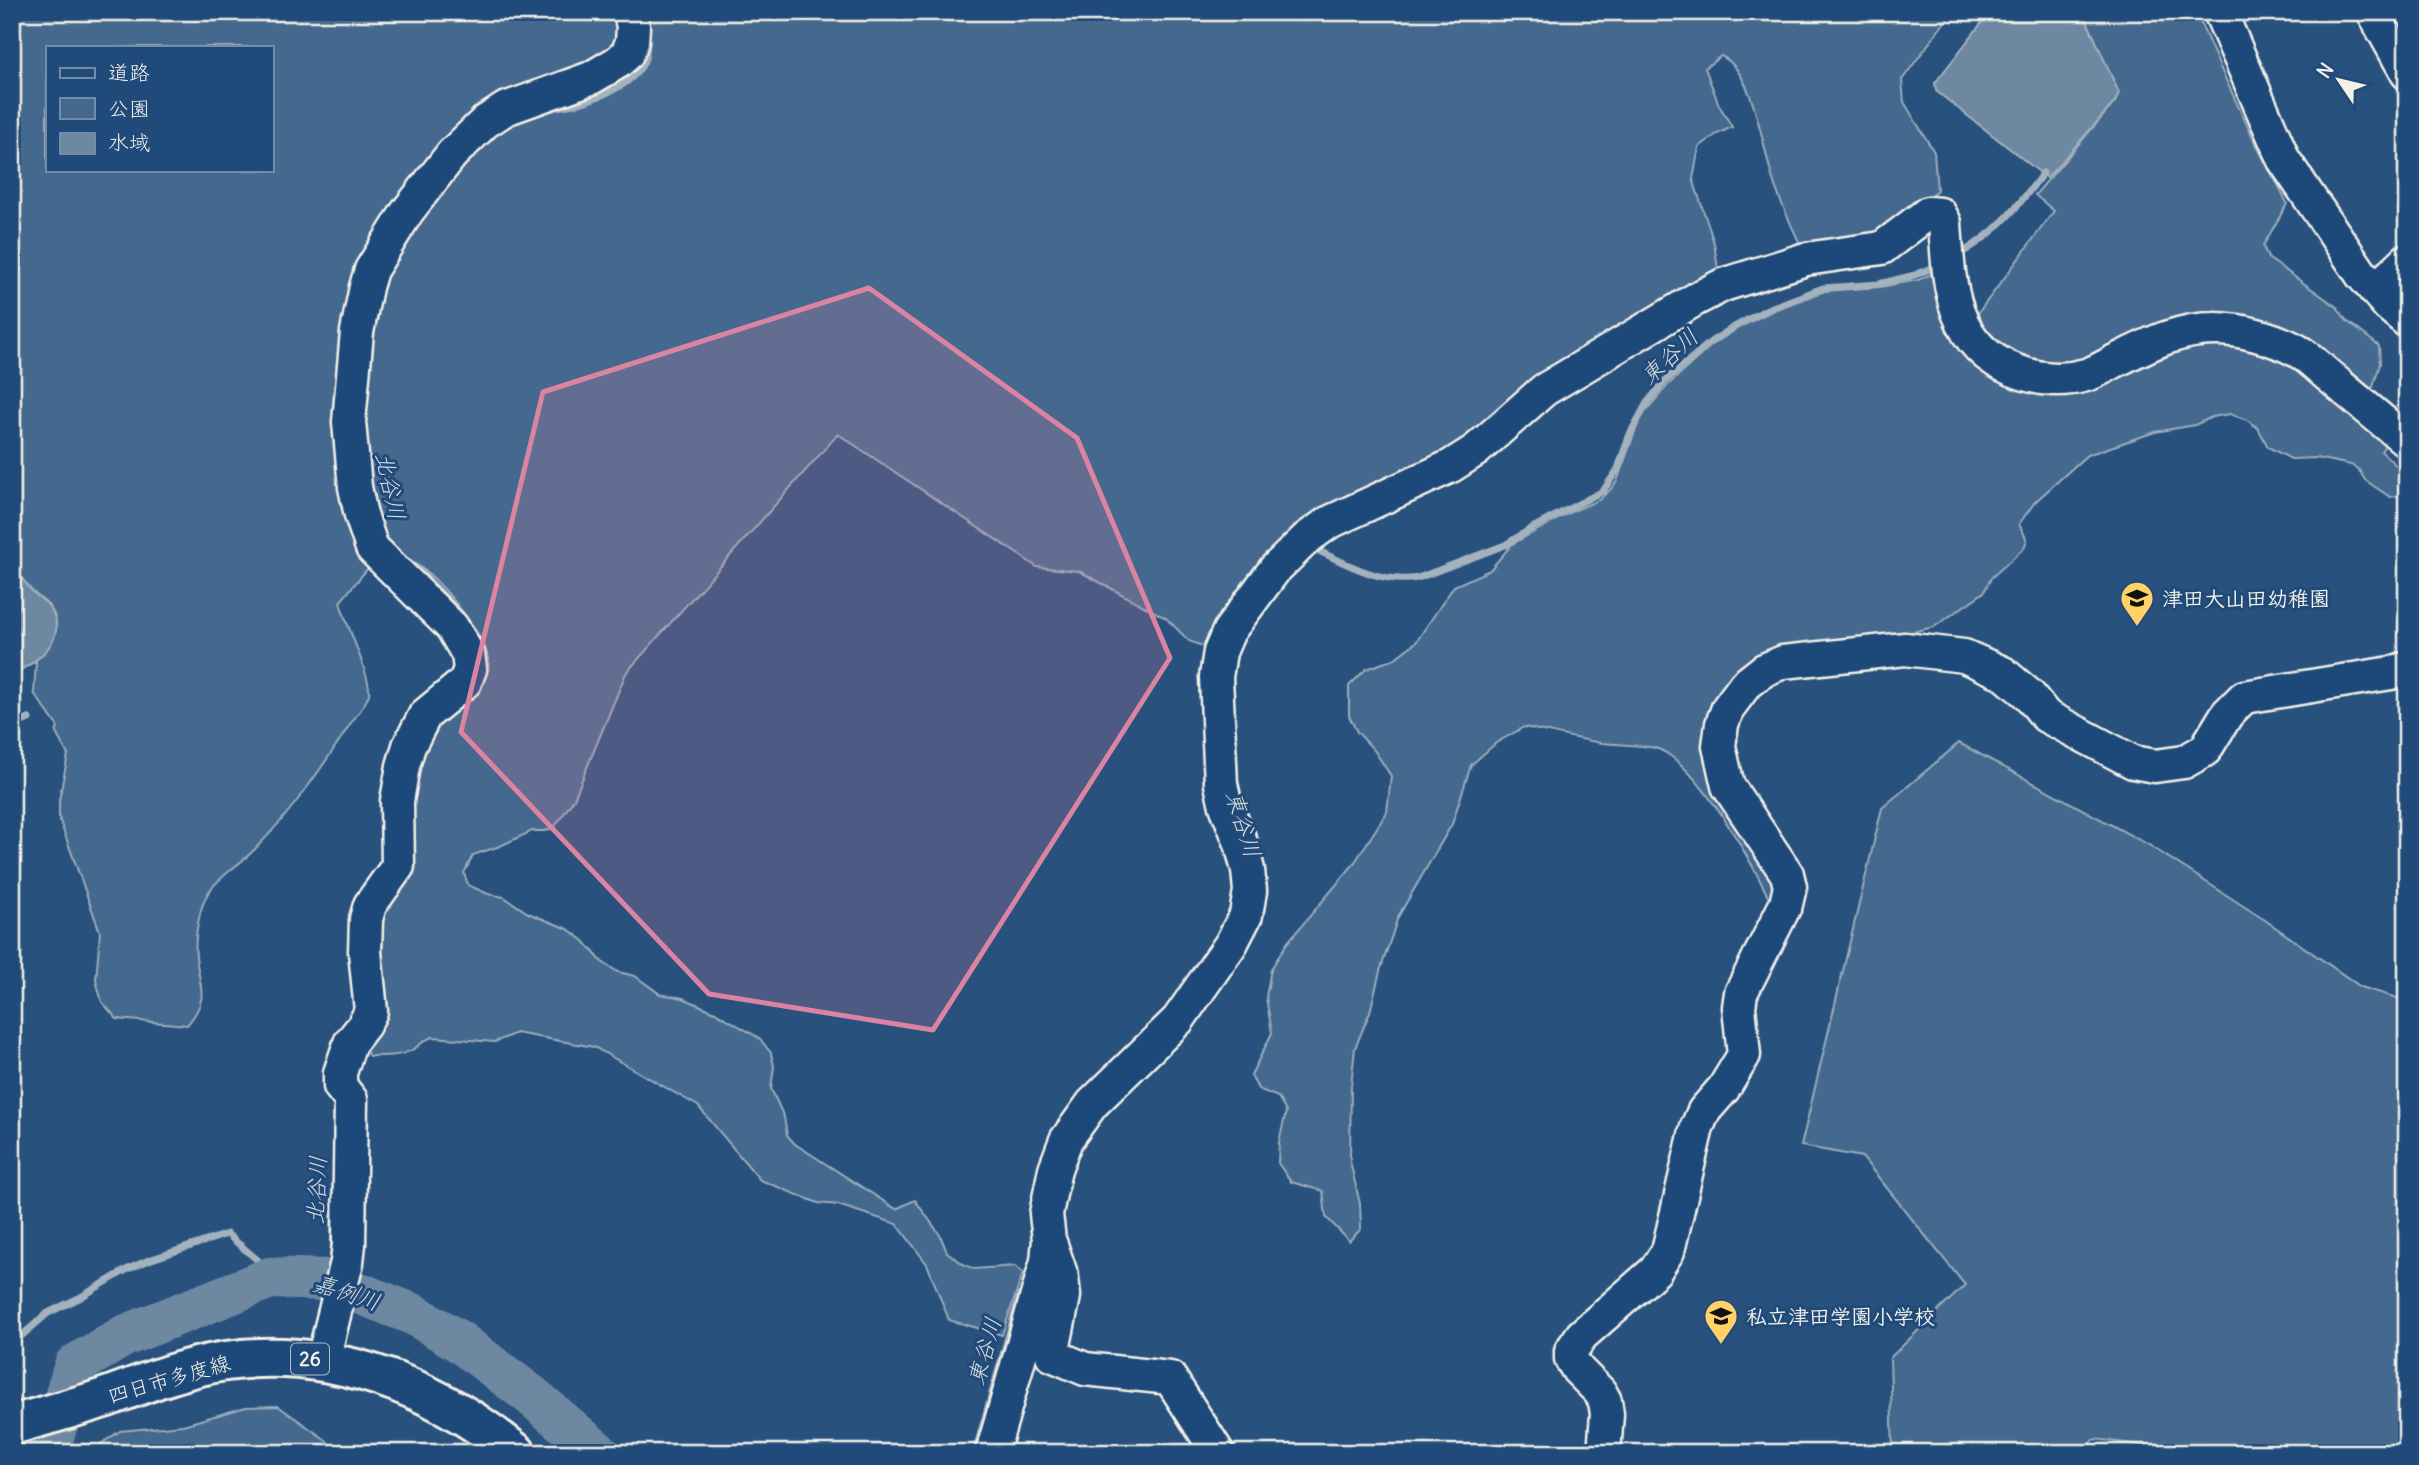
<svg xmlns="http://www.w3.org/2000/svg" width="2419" height="1465" font-family="Delius,'Klee One',sans-serif">
  <rect width="100%" height="100%" fill="#28517e"/>
  <filter id="ink" filterUnits="userSpaceOnUse"><feTurbulence type="fractalNoise" baseFrequency=".0143" numOctaves="2"/><feDisplacementMap in="SourceGraphic" scale="14" xChannelSelector="R" yChannelSelector="G"/><feConvolveMatrix kernelMatrix="1 2 1 2 8 2 1 2 1" color-interpolation-filters="sRGB"/></filter>
  <g filter="url(#ink)">
    <g fill="#45688e" stroke="#9cacbb" stroke-width="2" fill-rule="evenodd">
      <path d="M 12,12 L 626,12 L 623,52 L 501,106 L 369,264 L 360,540 L 368,568 L 340,602 C 345,622 372,679 369,694 C 366,705 355,717 349,726 C 321,769 292,812 255,849 C 241,864 219,876 208,893 C 199,908 194,939 196,956 C 199,987 211,997 187,1025 L 117,1019 L 102,1002 L 96,980 L 100,932 L 59,818 L 59,800 L 68,755 L 56,733 L 58,727 L 34,693 L 36,661 L 12,674 ZM 47,47 L 271,47 L 271,170 L 47,170 Z"/>
      <path d="M 644,12 L 1564,12 L 1574,15 L 1595,12 L 1952,12 L 1902,80 L 1904,102 L 1934,152 L 1937,190 L 1920,205 L 1897,231 L 1804,253 C 1794,230 1782,207 1774,183 C 1763,151 1754,70 1721,56 L 1705,68 L 1719,105 L 1732,127 L 1717,134 L 1699,147 L 1693,179 L 1714,243 L 1720,281 L 1470,449 L 1351,507 L 1210,649 L 1189,641 L 1166,618 L 1079,571 L 1037,567 L 838,434 L 626,673 L 574,799 L 554,828 L 545,831 L 532,831 L 500,846 L 473,855 L 464,873 L 468,885 L 488,894 L 504,897 L 528,913 L 568,929 L 584,941 L 602,962 L 618,972 L 635,976 L 660,994 L 683,998 L 715,1012 L 759,1038 L 771,1053 L 774,1066 L 771,1089 L 784,1117 L 787,1135 L 795,1144 L 896,1209 L 915,1200 L 940,1235 L 947,1252 L 963,1264 L 974,1269 L 1015,1266 L 1023,1273 L 1002,1335 L 949,1320 L 927,1264 L 897,1224 L 838,1205 L 818,1203 L 760,1180 L 698,1106 L 594,1047 L 516,1033 L 495,1042 L 433,1037 C 425,1039 421,1044 414,1049 C 400,1057 384,1056 369,1056 L 366,1051 C 373,1041 383,1030 386,1018 C 393,993 374,956 381,924 C 385,907 394,893 403,878 C 406,873 411,867 413,862 C 418,845 411,822 412,805 C 412,794 415,784 417,773 C 420,757 425,740 434,726 C 450,702 498,692 487,654 C 481,631 441,582 422,568 C 411,560 394,554 387,542 C 354,489 364,330 387,273 C 393,258 404,244 414,230 C 438,196 473,142 511,122 C 534,110 561,111 585,104 C 609,96 648,80 649,50 C 649,38 646,24 644,12 Z"/>
      <path d="M 2083,12 L 2196,12 C 2216,61 2239,108 2262,156 C 2270,173 2281,187 2287,204 L 2263,246 L 2268,258 L 2337,307 L 2347,321 L 2379,346 L 2380,364 L 2373,387 L 2363,392 L 2248,324 L 2073,370 L 2006,358 L 1973,320 L 2054,211 L 2035,195 L 2115,102 L 2118,93 Z"/>
      <path d="M 1938,271 L 1998,374 L 2142,357 L 2209,340 L 2274,351 L 2389,441 L 2381,451 L 2407,476 L 2407,497 L 2401,495 L 2390,497 L 2365,480 L 2359,470 L 2351,465 L 2316,458 L 2291,459 L 2268,447 L 2258,428 L 2247,420 L 2230,414 L 2212,417 L 2195,425 L 2155,432 L 2087,455 L 2035,502 L 2019,524 L 2027,540 L 2024,548 L 1991,578 L 1984,592 L 1934,627 L 1902,634 L 1796,647 L 1712,715 L 1772,874 L 1776,891 L 1771,904 C 1756,867 1695,759 1655,748 C 1639,744 1619,745 1602,743 C 1576,739 1550,732 1524,727 L 1496,743 L 1471,765 L 1452,824 L 1398,917 L 1380,971 L 1370,1012 L 1355,1048 L 1351,1086 L 1350,1161 L 1360,1204 L 1361,1229 L 1349,1241 L 1326,1217 L 1323,1191 L 1291,1182 L 1278,1163 L 1279,1142 L 1286,1112 L 1278,1097 L 1258,1089 L 1251,1075 L 1272,1033 L 1266,997 L 1271,969 L 1287,943 L 1353,865 L 1387,812 L 1391,776 L 1374,750 L 1357,732 L 1349,716 L 1349,686 L 1366,669 L 1394,659 L 1416,642 L 1454,586 L 1490,570 L 1512,544 L 1571,512 L 1599,500 L 1610,490 L 1617,481 L 1639,421 L 1649,407 L 1668,385 L 1712,345 L 1740,327 L 1774,310 L 1825,291 L 1880,287 L 1918,280 Z"/>
      <path d="M 1959,743 L 2149,845 L 2265,920 L 2361,987 L 2407,1001 L 2407,1453 L 2202,1453 L 2095,1439 L 2079,1453 L 1893,1453 L 1890,1358 L 1965,1285 L 1862,1157 L 1801,1146 L 1882,808 Z"/>
      <path d="M 278,1406 L 326,1440 L 337,1453 L 57,1453 L 79,1444 L 99,1445 L 120,1431 L 183,1425 L 246,1407 Z"/>
    </g>
    <g fill="#6e88a2" stroke="#a4b2be" stroke-width="2">
      <path d="M 1990,12 L 2083,12 L 2119,93 L 2115,102 L 2047,178 L 1936,91 L 1935,83 Z"/>
      <path d="M 12,564 C 18,573 24,582 32,591 C 37,597 47,602 51,609 C 69,639 37,663 12,674 Z"/>
    </g>
    <g fill="none" stroke-linecap="round" stroke-linejoin="round">
      <g stroke="#a4b2be" stroke-width="7">
        <path d="M 555,106 C 588,101 648,88 645,44"/>
        <path d="M 1956,256 C 1994,236 2018,207 2043,173"/>
        <path d="M 1310,547 C 1344,562 1380,585 1418,578 L 1505,545 L 1534,527 L 1603,491 L 1618,469 L 1630,434 L 1647,403 L 1665,381 L 1712,341 L 1736,326 L 1767,309 L 1823,288 L 1879,284 L 1915,275 L 1939,265"/>
        <path d="M 410,565 L 422,573 L 457,610"/>
        <path d="M 480,647 L 484,654 L 484,672"/>
        <path d="M 12,726 L 29,719"/>
        <path d="M 326,1280 L 333,1259 L 334,1217"/>
        <path d="M 12,1344 L 48,1313 L 81,1297 L 126,1270 L 149,1260 L 227,1234 L 261,1263 L 270,1278"/>
        <path d="M 975,1453 L 1020,1295 L 1026,1293"/>
      </g>
      <path stroke="#6e88a2" stroke-width="42" d="M 44,1453 L 50,1447 L 75,1365 L 124,1336 L 270,1278 L 326,1280 L 415,1315 L 460,1342 L 532,1396 L 599,1453"/>
      <defs>
        <g id="minor">
          <path d="M 2220,12 L 2284,160 L 2362,275 L 2388,305 L 2407,321"/>
          <path d="M 2373,12 L 2407,73"/>
          <path d="M 2375,290 L 2407,260"/>
          <path d="M 1051,1245 L 1062,1277 L 1064,1296 L 1052,1355 L 1085,1369 L 1170,1378 L 1218,1453"/>
          <path d="M 323,1360 L 347,1262 L 349,1244 L 351,1100 L 340,1086 L 340,1073 L 350,1043 L 364,1025 L 371,1011 L 365,952 L 366,919 L 370,905 L 398,866 L 397,801 L 403,766 L 409,746 L 425,715 L 465,682 L 470,669 L 468,654 L 452,627 L 372,548 L 361,515 L 355,487 L 349,422 L 357,332 L 366,287 L 371,270 L 407,212 L 452,154 L 485,122 L 505,109 L 591,78 L 618,62 L 627,54 L 632,42 L 633,27 L 630,12"/>
          <path d="M 992,1453 L 1047,1261 L 1049,1240 L 1046,1214 L 1055,1169 L 1066,1140 L 1092,1104 L 1178,1020 L 1231,944 L 1246,915 L 1250,891 L 1248,870 L 1241,843 L 1226,806 L 1221,784 L 1216,677 L 1220,652 L 1229,631 L 1275,569 L 1307,538 L 1328,523 L 1451,466 L 1476,450 L 1544,390 L 1696,299 L 1723,285 L 1806,259 L 1882,248 L 1928,213 L 1940,214 L 1945,223 C 1949,282 1950,345 2014,370 C 2038,380 2061,382 2086,375 C 2096,372 2106,366 2115,361 C 2148,345 2177,329 2215,329 C 2241,329 2273,338 2296,350 C 2308,356 2319,368 2330,377 C 2355,398 2381,420 2407,441"/>
          <path d="M 1604,1453 L 1607,1414 L 1605,1401 L 1600,1392 L 1578,1370 L 1571,1359 L 1571,1351 L 1582,1335 L 1655,1271 L 1668,1251 L 1697,1127 L 1704,1111 L 1724,1088 L 1744,1055 L 1739,1007 L 1741,993 L 1786,904 L 1790,887 L 1787,874 L 1728,786 L 1719,746 L 1722,724 L 1728,708 L 1745,685 L 1764,670 L 1783,662 L 1905,649 L 1964,656 L 2003,673 L 2030,696 L 2046,716 L 2133,762 L 2155,766 L 2184,762 L 2205,750 L 2227,714 L 2244,697 L 2391,673 L 2407,668"/>
        </g>
        <path id="major" d="M 12,1425 C 43,1416 74,1408 104,1398 C 143,1384 184,1367 226,1361 C 331,1346 435,1386 516,1453"/>
      </defs>
      <use href="#minor" stroke="#f4f1e8" stroke-width="37"/>
      <use href="#major" stroke="#f4f1e8" stroke-width="44"/>
      <use href="#minor" stroke="#1f4a7a" stroke-width="32"/>
      <use href="#major" stroke="#1f4a7a" stroke-width="38"/>
    </g>
  </g>
  <path fill="#db84a2" fill-opacity="0.2" stroke="#db84a2" stroke-width="5" stroke-linejoin="round" d="M 869,288 L 1077,438 L 1170,658 L 933,1030 L 709,994 L 461,732 L 543,392 Z"/>
  <defs>
    <symbol id="school-pin" viewBox="-11 -11 22 30"><path d="M0 17L-7.5 6A9.5 9.5 0 1 1 7.5 6Z" fill="#ffd166" stroke="#1f4a7a"/><path d="M0-5L7-2L0 1L-7-2ZM-4 1L0 2.5L4 1V4Q0 6-4 4Z" fill="#111"/></symbol>
  </defs>
  <g fill-rule="evenodd">
    <use href="#school-pin" x="2118" y="579" width="38" height="52"/>
    <use href="#school-pin" x="1702" y="1297" width="38" height="52"/>
  </g>
  <g text-anchor="middle" dominant-baseline="central" stroke-width="6" stroke-linejoin="round" paint-order="stroke">
    <rect fill="#1f4a7a" stroke="#b4bfc7" stroke-width="2" x="291" y="1343.5" width="38" height="31" rx="5"/>
    <g font-size="19" font-weight="bold" fill="#f4f1e8">
      <text x="310" y="1359">26</text>
    </g>
    <g font-size="21" font-weight="bold" fill="#f4f1e8" stroke="#1f4a7a" text-anchor="start">
      <text x="2162" y="598">津田大山田幼稚園</text>
      <text x="1746" y="1316">私立津田学園小学校</text>
    </g>
    <g font-size="21" fill="#f4f1e8" stroke="#1f4a7a">
      <text transform="translate(169 1379) rotate(-16)">四日市多度線</text>
    </g>
    <g font-size="23" font-style="italic" fill="#d9dcda" stroke="#1f4a7a">
      <text transform="translate(1669 356) rotate(-43)">東谷川</text>
      <text transform="translate(391 486) rotate(78)">北谷川</text>
      <text transform="translate(1244 824) rotate(73)">東谷川</text>
      <text transform="translate(316 1190) rotate(-87)">北谷川</text>
      <text transform="translate(347 1292) rotate(18)">嘉例川</text>
      <text transform="translate(984 1351) rotate(-74)">東谷川</text>
    </g>
  </g>
  <rect width="2419" height="1465" fill="none" stroke="#1f4a7a" stroke-width="42"/>
  <rect x="21" y="21" width="2377" height="1423" fill="none" stroke="#f4f1e8" stroke-width="2.5" filter="url(#ink)"/>
  <rect x="46" y="46" width="228" height="126" fill="#1f4a7a" stroke="#748da6" stroke-width="2"/>
  <rect x="60" y="68" width="35" height="10" fill="#1f4a7a" stroke="#748da6" stroke-width="2"/>
  <text x="108" y="80" font-size="21" fill="#f4f1e8">道路</text>
  <rect x="60" y="98" width="35" height="21" fill="#45688e" stroke="#748da6" stroke-width="2"/>
  <text x="108" y="116" font-size="21" fill="#f4f1e8">公園</text>
  <rect x="60" y="133" width="35" height="21" fill="#6e88a2" stroke="#748da6" stroke-width="2"/>
  <text x="108" y="150" font-size="21" fill="#f4f1e8">水域</text>
  <g transform="translate(2339 80) rotate(305)" stroke="#1f4a7a" stroke-width="5" paint-order="stroke">
  <path d="M0-5L12 26L0 18L-12 26Z" fill="#f4f1e8"/>
  <text y="-10" font-size="19" font-weight="bold" text-anchor="middle" fill="#f4f1e8">N</text>
  </g>
</svg>
